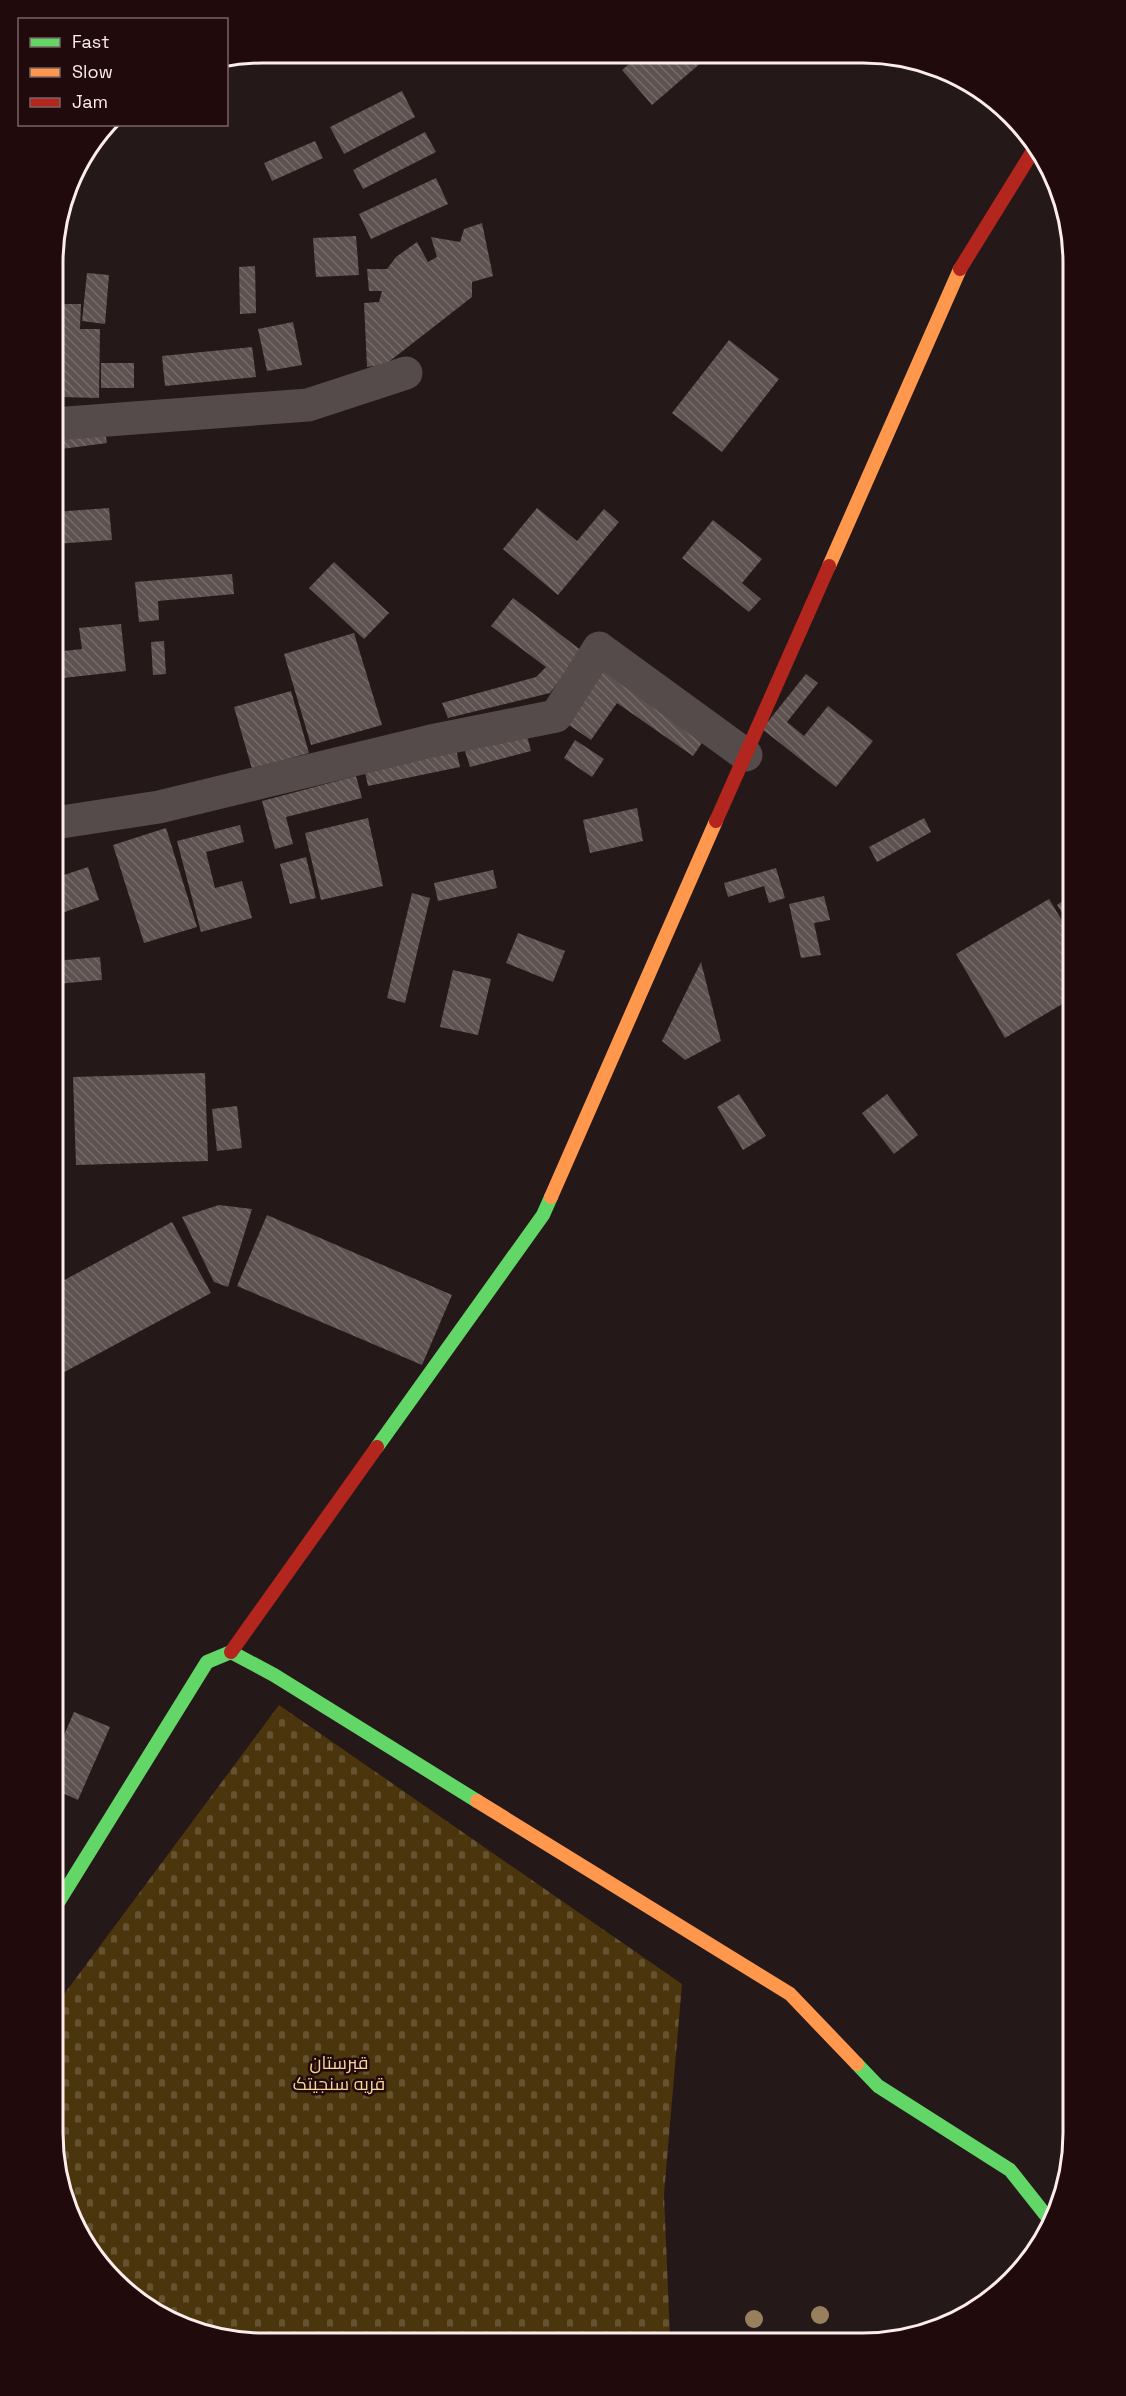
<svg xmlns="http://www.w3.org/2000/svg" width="1126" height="2396" font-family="'Space Grotesk',Cairo,sans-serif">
  <defs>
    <pattern id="cemetery-stones" width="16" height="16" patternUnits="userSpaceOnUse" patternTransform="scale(1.5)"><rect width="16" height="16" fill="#4a350c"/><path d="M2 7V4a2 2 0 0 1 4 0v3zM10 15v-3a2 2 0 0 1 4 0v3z" fill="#655230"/></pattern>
    <pattern id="building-back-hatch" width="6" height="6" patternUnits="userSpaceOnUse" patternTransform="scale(1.5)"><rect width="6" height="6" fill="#5d5250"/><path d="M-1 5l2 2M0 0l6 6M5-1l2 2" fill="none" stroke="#756b69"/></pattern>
  </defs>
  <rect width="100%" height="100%" fill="#251819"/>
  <path fill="url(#cemetery-stones)" d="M 279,1705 L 682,1984 L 664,2194 L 670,2337 L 222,2340 L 124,2291 L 81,2239 L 60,2188 L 59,2001 Z"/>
  <g fill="url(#building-back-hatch)">
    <path d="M 502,54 L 519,54 L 505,61 Z"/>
    <path d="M 640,55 L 710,55 L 652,105 L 622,70 Z"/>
    <path d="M 402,91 L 415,117 L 344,154 L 330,127 Z"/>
    <path d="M 425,132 L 436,152 L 363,189 L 353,170 Z"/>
    <path d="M 315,141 L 323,158 L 272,181 L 264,163 Z"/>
    <path d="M 436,178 L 448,204 L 371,239 L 359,214 Z"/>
    <path d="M 482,223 L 493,276 L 472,282 L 472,297 L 386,364 L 367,367 L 364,303 L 379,302 L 382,291 L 369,291 L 367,269 L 387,269 L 396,257 L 417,242 L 428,262 L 437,257 L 431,237 L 460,242 L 464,229 Z"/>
    <path d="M 356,236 L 359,275 L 316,277 L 313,238 Z"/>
    <path d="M 255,266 L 256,313 L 240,314 L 239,267 Z"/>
    <path d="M 87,273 L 109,275 L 105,324 L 82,321 Z"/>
    <path d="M 61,304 L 81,304 L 80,329 L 100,329 L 99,398 L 61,397 Z"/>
    <path d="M 293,322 L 302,365 L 267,371 L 258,329 Z"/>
    <path d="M 729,340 L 779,379 L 722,452 L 672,413 Z"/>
    <path d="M 252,347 L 256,377 L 165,386 L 162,356 Z"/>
    <rect x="101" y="363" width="33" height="25"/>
    <path d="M 104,426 L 107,443 L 54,450 L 54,433 Z"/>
    <path d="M 109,508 L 112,540 L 54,544 L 54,512 Z"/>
    <path d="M 537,508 L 577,541 L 604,509 L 619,522 L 558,595 L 503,549 Z"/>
    <path d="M 713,520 L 762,559 L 742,583 L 761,599 L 749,612 L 682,558 Z"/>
    <path d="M 334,562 L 389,613 L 364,639 L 309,588 Z"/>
    <path d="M 232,574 L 234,594 L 158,601 L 159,620 L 139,622 L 135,582 Z"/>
    <path d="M 513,598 L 582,651 L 550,693 L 448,718 L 442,703 L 536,677 L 546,667 L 491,626 Z"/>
    <path d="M 121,624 L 126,671 L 54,679 L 54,652 L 82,649 L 79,628 Z"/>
    <path d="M 354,633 L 382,725 L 311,745 L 284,654 Z"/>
    <path d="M 164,641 L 166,674 L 153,675 L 151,642 Z"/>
    <path d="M 605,667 L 706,737 L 693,756 L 617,703 L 591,740 L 566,723 Z"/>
    <path d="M 806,674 L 818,683 L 787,722 L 804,736 L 828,706 L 873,741 L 836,787 L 762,729 Z"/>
    <path d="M 291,691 L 309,753 L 252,769 L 234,707 Z"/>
    <path d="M 526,732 L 531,751 L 470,767 L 464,748 Z"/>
    <path d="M 575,740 L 604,759 L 592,777 L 564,758 Z"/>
    <path d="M 456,749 L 460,767 L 368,786 L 364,768 Z"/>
    <path d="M 356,776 L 362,798 L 286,817 L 293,844 L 275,849 L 262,801 Z"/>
    <path d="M 637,808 L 643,841 L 590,853 L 583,820 Z"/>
    <path d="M 368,818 L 383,886 L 321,900 L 305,833 Z"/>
    <path d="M 924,818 L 931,832 L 877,862 L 869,847 Z"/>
    <path d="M 240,825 L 244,842 L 206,852 L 215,888 L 242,881 L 252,918 L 201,932 L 177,841 Z"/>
    <path d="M 166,828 L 197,927 L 144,943 L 113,845 Z"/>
    <path d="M 306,857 L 316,898 L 290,904 L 280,864 Z"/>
    <path d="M 88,867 L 99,900 L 56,915 L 55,878 Z"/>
    <path d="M 776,868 L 785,898 L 769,903 L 764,886 L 728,897 L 724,883 Z"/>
    <path d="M 493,870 L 497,888 L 438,901 L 434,883 Z"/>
    <path d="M 412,893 L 430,898 L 405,1003 L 387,998 Z"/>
    <path d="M 824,896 L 830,920 L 814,923 L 821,955 L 801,958 L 789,904 Z"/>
    <path d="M 1069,897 L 1069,923 L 1057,905 Z"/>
    <path d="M 1049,899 L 1069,932 L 1069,1000 L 1005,1038 L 956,954 Z"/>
    <path d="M 518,933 L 565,951 L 553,982 L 506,963 Z"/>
    <path d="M 100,957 L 102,980 L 56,984 L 55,961 Z"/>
    <path d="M 701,962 L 721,1041 L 685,1060 L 662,1041 Z"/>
    <path d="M 453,970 L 491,979 L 478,1035 L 440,1027 Z"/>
    <path d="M 205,1073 L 208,1161 L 76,1165 L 73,1077 Z"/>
    <path d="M 739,1094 L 766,1136 L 743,1150 L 717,1107 Z"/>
    <path d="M 887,1094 L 918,1135 L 894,1154 L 862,1113 Z"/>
    <path d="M 237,1106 L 242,1148 L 217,1151 L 212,1109 Z"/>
    <path d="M 219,1205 L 252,1209 L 228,1287 L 214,1282 L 182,1217 Z"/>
    <path d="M 267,1215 L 452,1295 L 422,1365 L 237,1286 Z"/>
    <path d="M 172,1222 L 211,1293 L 57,1376 L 57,1284 Z"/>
    <path d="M 74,1712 L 110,1727 L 78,1800 L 58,1791 L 58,1749 Z"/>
  </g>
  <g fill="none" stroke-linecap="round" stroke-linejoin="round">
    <g stroke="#554b4b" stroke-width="33">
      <path d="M 54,424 L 308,405 L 406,373"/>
      <path d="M 55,823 L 159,807 L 431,741 L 556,716 L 599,648 L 746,755"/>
    </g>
    <g stroke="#63d668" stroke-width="14">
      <path d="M 377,1447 L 543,1215 L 551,1197"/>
      <path d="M 59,1901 L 207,1662 L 231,1652 L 274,1675 L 477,1801"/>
      <path d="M 857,2064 L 878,2086 L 1010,2170 L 1052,2223"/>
    </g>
    <g stroke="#ff974d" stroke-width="14">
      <path d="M 829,566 L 960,269"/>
      <path d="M 551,1197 L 716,821"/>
      <path d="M 477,1801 L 790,1994 L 857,2064"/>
    </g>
    <g stroke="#b3261e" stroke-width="14">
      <path d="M 960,269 L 1036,146"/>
      <path d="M 716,821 L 829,566"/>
      <path d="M 231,1652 L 377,1447"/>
    </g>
  </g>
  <g fill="#98805f">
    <circle cx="820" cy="2315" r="9"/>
    <circle cx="754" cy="2319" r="9"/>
  </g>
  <g text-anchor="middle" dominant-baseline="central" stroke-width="5" stroke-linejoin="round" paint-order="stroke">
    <g font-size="18" fill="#f7d698" stroke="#200a0b">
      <text x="339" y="2062">قبرستان<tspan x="339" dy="21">قریه سنجیتک</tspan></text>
    </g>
  </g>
  <path d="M0 0H1126V2396H0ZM263 63H863A200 200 0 0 1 1063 263V2133A200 200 0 0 1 863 2333H263A200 200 0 0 1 63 2133V263A200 200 0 0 1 263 63Z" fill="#200a0b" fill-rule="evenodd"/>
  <path fill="none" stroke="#fdecec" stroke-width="3" d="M263 63H863A200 200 0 0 1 1063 263V2133A200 200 0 0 1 863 2333H263A200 200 0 0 1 63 2133V263A200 200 0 0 1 263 63Z"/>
  <rect x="18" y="18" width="210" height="108" fill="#200a0b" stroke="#786465" stroke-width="1.5"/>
  <rect x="30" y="38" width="30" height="9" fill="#63d668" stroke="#786465" stroke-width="1.5"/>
  <text x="72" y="48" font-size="18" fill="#fdecec">Fast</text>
  <rect x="30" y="68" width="30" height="9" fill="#ff974d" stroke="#786465" stroke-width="1.5"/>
  <text x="72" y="78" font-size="18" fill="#fdecec">Slow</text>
  <rect x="30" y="98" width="30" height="9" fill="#b3261e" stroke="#786465" stroke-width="1.5"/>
  <text x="72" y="108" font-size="18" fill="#fdecec">Jam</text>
</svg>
